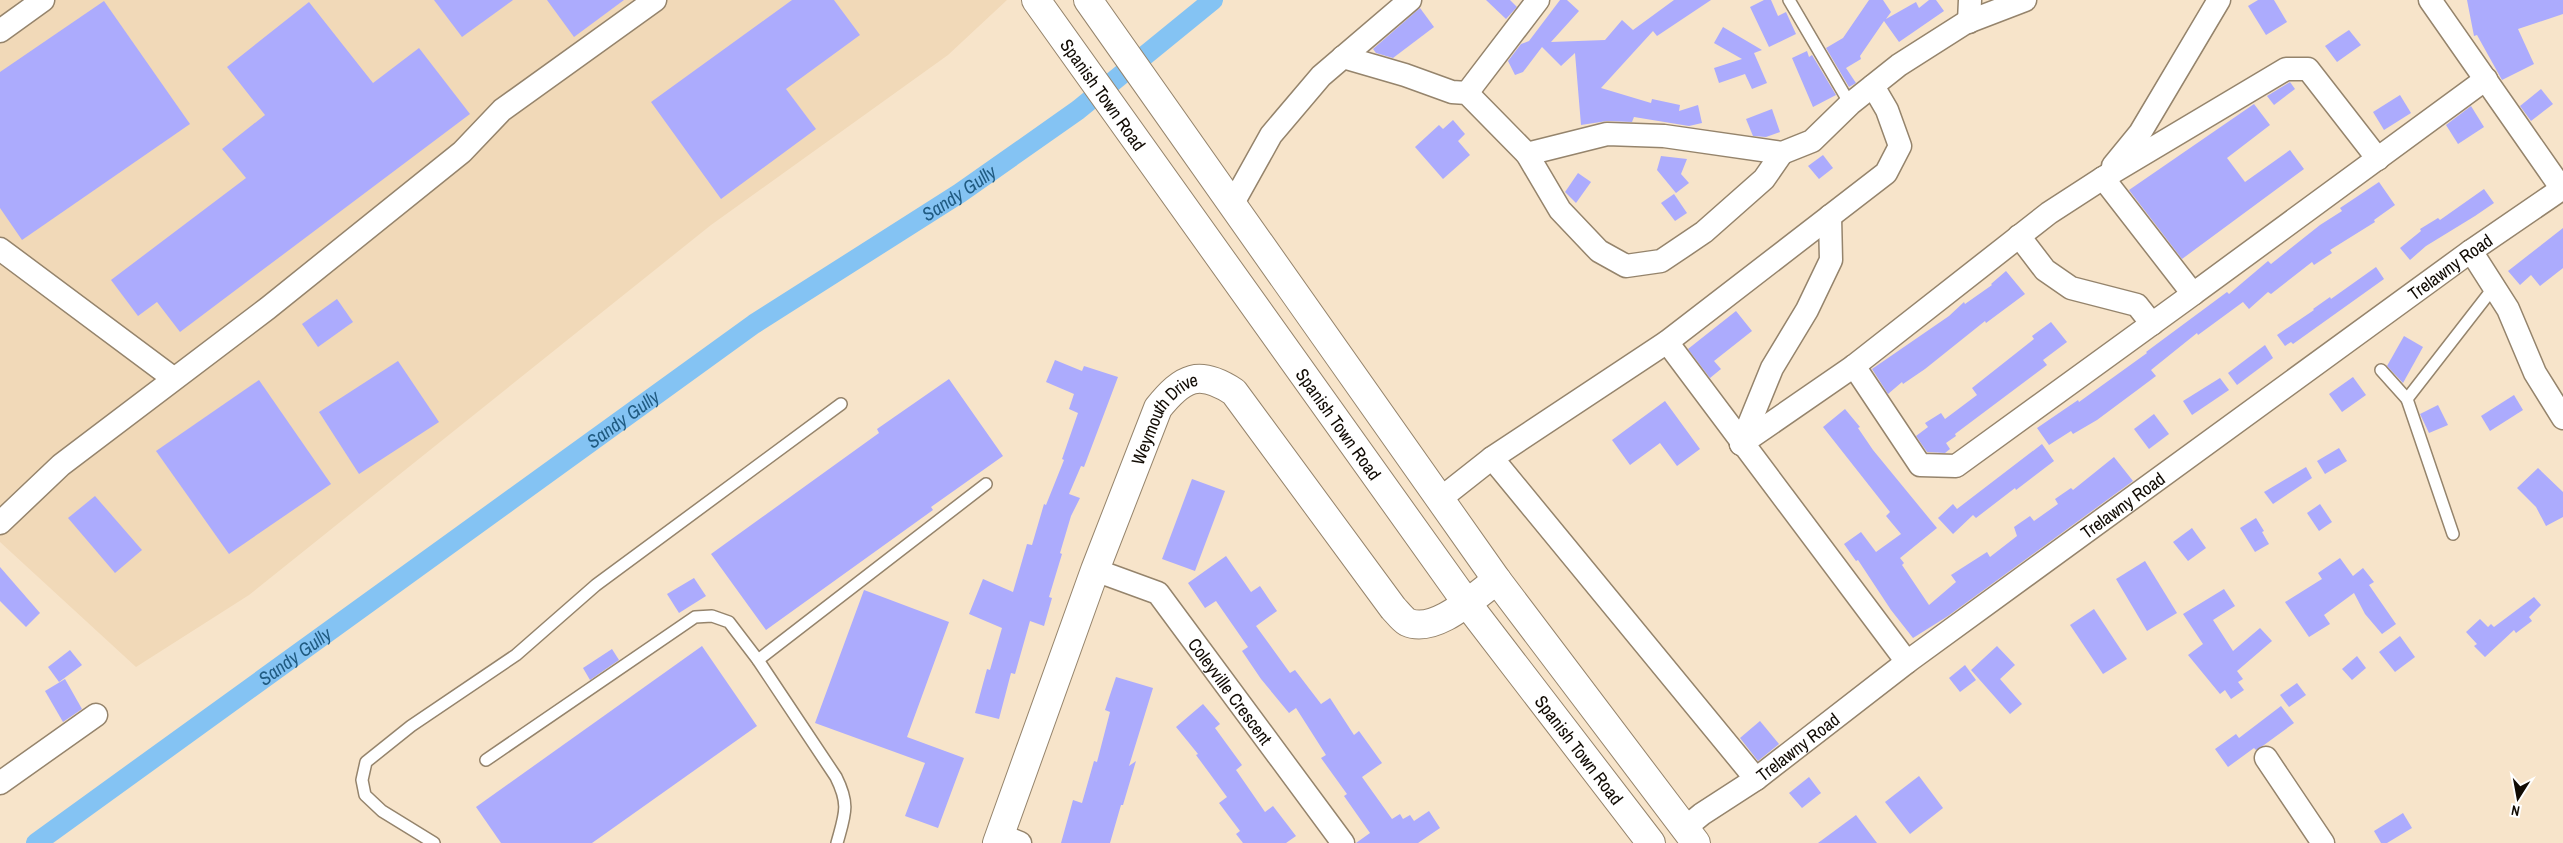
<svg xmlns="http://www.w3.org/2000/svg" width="2563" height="843" font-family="'Archivo Narrow',sans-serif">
  <rect width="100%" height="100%" fill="#f7e4ca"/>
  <path fill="#f1d9b8" d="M 0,0 L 1007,0 L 948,55 L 711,225 L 249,595 L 136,667 L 0,542 Z"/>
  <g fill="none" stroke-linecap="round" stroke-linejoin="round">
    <path stroke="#84c3f3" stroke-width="20" id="s1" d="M 36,843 L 754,324 L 960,193 L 1078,110 L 1213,0"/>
  </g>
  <g fill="#acabfd">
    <path d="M 434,0 L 513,0 L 462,37 Z"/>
    <path d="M 547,0 L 624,0 L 574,37 Z"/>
    <path d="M 792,0 L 834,0 L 860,35 L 786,89 L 816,129 L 721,199 L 651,102 Z"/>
    <path d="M 1486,0 L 1510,0 L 1517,7 L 1506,19 Z"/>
    <path d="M 1560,0 L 1567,0 L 1579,11 L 1551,42 L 1605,40 L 1622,20 L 1633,30 L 1674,0 L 1711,0 L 1657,36 L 1653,31 L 1601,88 L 1651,103 L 1652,99 L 1680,105 L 1679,111 L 1698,105 L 1702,123 L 1689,126 L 1634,117 L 1632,122 L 1607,121 L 1581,125 L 1575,53 L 1561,66 L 1542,47 L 1523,72 L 1515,75 L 1508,61 L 1521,44 L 1529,41 Z"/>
    <path d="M 1764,0 L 1771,0 L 1778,16 L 1786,12 L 1796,34 L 1769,47 L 1750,7 Z"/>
    <path d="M 1869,0 L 1883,0 L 1891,12 L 1886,19 L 1916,2 L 1919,8 L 1929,0 L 1936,0 L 1944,11 L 1899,42 L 1884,21 L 1860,56 L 1861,59 L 1846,68 L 1856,83 L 1849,87 L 1826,48 L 1843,38 Z"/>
    <path d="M 2258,0 L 2274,0 L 2287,22 L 2266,35 L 2248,6 Z"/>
    <path d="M 2467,0 L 2563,0 L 2563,14 L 2518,29 L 2534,64 L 2502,80 L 2477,35 L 2474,36 Z"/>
    <path d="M 104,1 L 190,124 L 22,240 L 0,208 L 0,72 Z"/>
    <path d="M 309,2 L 373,83 L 419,48 L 470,114 L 180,332 L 157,302 L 138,316 L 111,280 L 246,178 L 222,149 L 265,115 L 227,67 Z"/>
    <path d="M 1420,8 L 1434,27 L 1393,58 L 1376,53 L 1373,49 Z"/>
    <path d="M 1723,27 L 1762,50 L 1754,53 L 1767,83 L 1752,89 L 1745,74 L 1719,83 L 1714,68 L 1742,59 L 1714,43 Z"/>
    <path d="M 2349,30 L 2361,45 L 2337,62 L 2325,46 Z"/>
    <path d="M 1807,51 L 1809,57 L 1812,55 L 1836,95 L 1813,107 L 1792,58 Z"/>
    <path d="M 2290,82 L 2295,89 L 2274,105 L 2267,96 Z"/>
    <path d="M 2541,89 L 2553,104 L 2531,121 L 2520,106 Z"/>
    <path d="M 2400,95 L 2411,113 L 2384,130 L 2373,112 Z"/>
    <path d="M 2254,104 L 2270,125 L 2227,158 L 2245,182 L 2290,150 L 2304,169 L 2182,259 L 2129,190 Z"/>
    <path d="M 2471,106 L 2484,127 L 2458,144 L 2446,125 Z"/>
    <path d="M 1772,109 L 1780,132 L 1766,137 L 1753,136 L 1746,119 Z"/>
    <path d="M 1453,120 L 1465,134 L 1458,141 L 1470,155 L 1443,179 L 1415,147 L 1439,125 L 1443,129 Z"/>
    <path d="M 1823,155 L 1833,168 L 1819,179 L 1808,166 Z"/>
    <path d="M 1661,156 L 1687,159 L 1681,174 L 1689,183 L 1676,193 L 1657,170 Z"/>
    <path d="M 1578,173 L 1591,182 L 1576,203 L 1565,192 Z"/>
    <path d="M 2379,182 L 2395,205 L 2374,220 L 2375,222 L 2330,250 L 2332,253 L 2314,265 L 2312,262 L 2271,294 L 2268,292 L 2249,309 L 2243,302 L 2198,335 L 2197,333 L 2151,370 L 2156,376 L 2136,391 L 2097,420 L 2073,434 L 2071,431 L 2049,445 L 2037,428 L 2078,400 L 2079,402 L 2147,353 L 2146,352 L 2227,292 L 2229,294 L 2268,261 L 2271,264 L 2320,225 L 2342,211 L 2340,208 Z"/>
    <path d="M 2484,189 L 2494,203 L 2475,216 L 2426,246 L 2410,260 L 2400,248 L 2421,231 L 2420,229 L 2438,218 L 2440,220 Z"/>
    <path d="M 1674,194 L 1687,213 L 1675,221 L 1661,203 Z"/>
    <path d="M 2563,228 L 2563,268 L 2540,286 L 2531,275 L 2520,285 L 2508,271 Z"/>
    <path d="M 2376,267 L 2384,279 L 2293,344 L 2291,342 L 2285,346 L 2277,335 L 2314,310 L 2313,309 L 2330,297 L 2331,299 Z"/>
    <path d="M 2006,271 L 2025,294 L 1986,323 L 1985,321 L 1925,369 L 1903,384 L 1902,382 L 1888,394 L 1872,369 L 1949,316 L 1964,302 L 1965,304 L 1992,285 L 1991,284 Z"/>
    <path d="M 337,299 L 353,322 L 318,347 L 302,324 Z"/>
    <path d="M 1736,311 L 1752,331 L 1714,361 L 1721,369 L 1710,378 L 1688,349 Z"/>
    <path d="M 2051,322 L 2067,342 L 2043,360 L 2047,365 L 1955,434 L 1956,436 L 1946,443 L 1950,449 L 1945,453 L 1927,452 L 1916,436 L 1928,427 L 1925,423 L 1941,413 L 1945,419 L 1977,395 L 1972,388 L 2034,339 L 2032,336 Z"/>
    <path d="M 2404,336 L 2423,347 L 2403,383 L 2387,366 Z"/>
    <path d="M 2265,345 L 2273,358 L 2237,385 L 2228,373 Z"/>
    <path d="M 1055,360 L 1082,371 L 1084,366 L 1118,377 L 1084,467 L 1081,466 L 1069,494 L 1080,498 L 1071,516 L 1060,553 L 1062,554 L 1049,597 L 1052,598 L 1044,626 L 1030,621 L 1015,674 L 1011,673 L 999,719 L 975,713 L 987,669 L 990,670 L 1002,628 L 969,614 L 983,579 L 1013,592 L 1027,544 L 1032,545 L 1044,504 L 1046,505 L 1064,460 L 1062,459 L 1078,413 L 1069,409 L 1074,394 L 1046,382 Z"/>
    <path d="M 398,361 L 439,422 L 359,474 L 319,412 Z"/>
    <path d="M 2353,377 L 2366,395 L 2342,412 L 2329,394 Z"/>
    <path d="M 2220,378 L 2229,390 L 2192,415 L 2183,401 Z"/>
    <path d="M 949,379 L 1003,456 L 931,507 L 933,510 L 766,630 L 711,554 L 879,433 L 877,429 Z"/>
    <path d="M 259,380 L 331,484 L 229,554 L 156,451 Z"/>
    <path d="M 2514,395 L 2523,410 L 2490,431 L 2481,416 Z"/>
    <path d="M 1665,401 L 1700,449 L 1677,466 L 1660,443 L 1630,465 L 1612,440 Z"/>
    <path d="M 2438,405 L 2448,425 L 2429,433 L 2420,414 Z"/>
    <path d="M 1845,409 L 1860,427 L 1858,428 L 1873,450 L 1937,528 L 1900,558 L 1904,563 L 1902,565 L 1929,605 L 1956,582 L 1951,575 L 1987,552 L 1990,557 L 2017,536 L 2014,527 L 2030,516 L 2034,521 L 2058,504 L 2055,499 L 2071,488 L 2073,490 L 2114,457 L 2133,481 L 1948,616 L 1913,638 L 1891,610 L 1858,560 L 1856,561 L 1844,544 L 1861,532 L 1876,552 L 1901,534 L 1886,516 L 1890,512 L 1823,427 Z"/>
    <path d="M 2154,414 L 2169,434 L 2149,449 L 2134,429 Z"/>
    <path d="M 2042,444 L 2054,461 L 2016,490 L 2015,488 L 1976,518 L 1973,515 L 1953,534 L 1938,518 L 1953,504 L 1957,509 Z"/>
    <path d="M 2339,448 L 2347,461 L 2325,474 L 2317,461 Z"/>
    <path d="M 2306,467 L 2312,478 L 2273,504 L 2264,492 Z"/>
    <path d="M 2538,468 L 2563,492 L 2563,517 L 2546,526 L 2536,507 L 2517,488 Z"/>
    <path d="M 1192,479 L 1225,491 L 1195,571 L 1162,559 Z"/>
    <path d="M 95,496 L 142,550 L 115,573 L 68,518 Z"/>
    <path d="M 2320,504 L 2332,522 L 2319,531 L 2307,513 Z"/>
    <path d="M 2256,518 L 2264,531 L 2262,532 L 2269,544 L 2255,552 L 2240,528 Z"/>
    <path d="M 2192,528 L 2206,548 L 2188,561 L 2173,542 Z"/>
    <path d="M 1226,556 L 1251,592 L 1260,586 L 1277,611 L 1256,626 L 1290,673 L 1295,670 L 1321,704 L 1330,698 L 1354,735 L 1359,731 L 1382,763 L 1362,777 L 1392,819 L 1400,814 L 1403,819 L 1410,815 L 1414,821 L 1429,811 L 1440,828 L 1418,843 L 1356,843 L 1370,833 L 1344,796 L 1347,794 L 1321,758 L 1326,755 L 1296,708 L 1289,713 L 1261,679 L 1242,651 L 1248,647 L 1216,601 L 1205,608 L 1188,583 Z"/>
    <path d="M 2340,558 L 2353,576 L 2363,568 L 2374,582 L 2369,585 L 2396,624 L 2382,634 L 2365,614 L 2354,593 L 2324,615 L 2330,624 L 2309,637 L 2285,602 L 2322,579 L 2318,573 Z"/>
    <path d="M 2145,561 L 2177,613 L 2147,631 L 2116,579 Z"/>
    <path d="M 0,567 L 40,613 L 26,627 L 0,601 Z"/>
    <path d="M 694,578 L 706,596 L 679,613 L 667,594 Z"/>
    <path d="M 2224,589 L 2235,606 L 2213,620 L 2233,651 L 2260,628 L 2272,641 L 2237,671 L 2243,679 L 2238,682 L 2244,690 L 2231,699 L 2225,690 L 2220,694 L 2188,655 L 2203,644 L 2183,614 Z"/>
    <path d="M 864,590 L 949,622 L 907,737 L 964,758 L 938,828 L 905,816 L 925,763 L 815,723 Z"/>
    <path d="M 2534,597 L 2541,605 L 2529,617 L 2532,621 L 2516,633 L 2514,630 L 2485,657 L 2474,646 L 2477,644 L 2466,632 L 2480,619 L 2488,627 L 2491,624 L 2494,627 Z"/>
    <path d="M 2094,609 L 2127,659 L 2103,674 L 2070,625 Z"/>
    <path d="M 2400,636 L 2415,657 L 2395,672 L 2379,652 Z"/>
    <path d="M 702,646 L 757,726 L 592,843 L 501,843 L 476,807 Z"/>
    <path d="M 1997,646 L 2015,665 L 2000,679 L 2022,704 L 2010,714 L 1971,670 Z"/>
    <path d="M 612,649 L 619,660 L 590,680 L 583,668 Z"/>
    <path d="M 70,650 L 82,665 L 59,682 L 48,667 Z"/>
    <path d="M 2357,656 L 2366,668 L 2352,680 L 2342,669 Z"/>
    <path d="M 1965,665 L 1976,680 L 1960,692 L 1949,678 Z"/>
    <path d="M 1116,677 L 1153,688 L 1129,766 L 1136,761 L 1123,805 L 1121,805 L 1110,843 L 1061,843 L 1073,800 L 1082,803 L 1094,761 L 1097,762 L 1110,712 L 1105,710 Z"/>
    <path d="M 65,679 L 82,709 L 63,722 L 45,691 Z"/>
    <path d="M 2297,683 L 2306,695 L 2289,707 L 2280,695 Z"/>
    <path d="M 1203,704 L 1220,724 L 1215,728 L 1242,765 L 1236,770 L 1265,812 L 1273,806 L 1296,836 L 1286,843 L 1243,843 L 1236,834 L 1240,831 L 1219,803 L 1227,797 L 1196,755 L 1198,754 L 1176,727 Z"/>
    <path d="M 2281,706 L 2294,723 L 2264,745 L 2256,750 L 2254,748 L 2228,767 L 2215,749 L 2236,734 L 2239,738 Z"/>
    <path d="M 1760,721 L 1779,744 L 1758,761 L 1740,738 Z"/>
    <path d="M 1919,776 L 1943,808 L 1910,834 L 1885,802 Z"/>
    <path d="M 1809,777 L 1821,793 L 1802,808 L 1789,793 Z"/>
    <path d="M 2403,813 L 2412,828 L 2387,843 L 2381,843 L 2374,831 Z"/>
    <path d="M 1856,815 L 1877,843 L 1818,843 Z"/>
  </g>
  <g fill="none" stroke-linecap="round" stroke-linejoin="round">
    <defs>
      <g id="service">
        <path d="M 1789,0 L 1850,104"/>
        <path d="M 2381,370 L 2407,399"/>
        <path d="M 2453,534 L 2407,399 L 2494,287"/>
        <path d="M 758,660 L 986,484"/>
        <path d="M 486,760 L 695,617 L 712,616 L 729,622 L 758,660 L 836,777 C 850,805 845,814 837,843"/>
        <path d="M 434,843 L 382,811 L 365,795 L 362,780 L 366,762 L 411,726 L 516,655 L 596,585 L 841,404"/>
      </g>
      <g id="minor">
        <path d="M 2430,0 L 2562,189"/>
        <path d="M 1969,22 L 1970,0"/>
        <path d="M 0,31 L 43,0"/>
        <path d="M 1343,57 L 1405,75 L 1452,92 L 1467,93 L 1527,154 L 1560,210 L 1599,251 L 1626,266 L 1661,261 L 1704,232 L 1764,179 L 1782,153"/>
        <path d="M 1467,93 L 1538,0"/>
        <path d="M 1527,154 L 1607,134 L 1664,136 L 1782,153 L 1812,141 L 1850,104 L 1899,65 L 1965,23 L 2025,0"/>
        <path d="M 2113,166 L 2140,133 L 2219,0"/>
        <path d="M 2103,178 L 2286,69 L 2308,69 L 2378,159"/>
        <path d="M 1232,205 L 1271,135 L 1321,76 L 1410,0"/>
        <path d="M 2019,236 L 2045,270 L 2071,288 L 2137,305 L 2152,324"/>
        <path d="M 0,249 L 173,378"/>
        <path d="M 2471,251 L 2508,309 L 2535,373 L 2563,418"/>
        <path d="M 1667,342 L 1907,662"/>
        <path d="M 1854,366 L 1920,465 L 1956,466 L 2193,294"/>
        <path d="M 1741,444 L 1854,366 L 2049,213 L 2103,178 L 2193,294 L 2486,79"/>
        <path d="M 1741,444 L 1772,368 L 1807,310 L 1831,260 L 1830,216"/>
        <path d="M 1492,458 L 1756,779"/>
        <path d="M 1440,499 L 1492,458 L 1667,342 L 1886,173 L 1900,146 L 1887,110 L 1873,86"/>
        <path d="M 0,523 L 61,465 L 268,308 L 462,152 L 502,110 L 655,0"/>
        <path id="s2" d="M 1095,570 L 1158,593 L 1343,843"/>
        <path d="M 2266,758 L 2323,843"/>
        <path d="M 0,783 L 96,715"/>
        <path id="s3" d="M 1685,828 L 1702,814 L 1756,779 L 1907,662 L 2471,251 L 2563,188"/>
        <path d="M 1000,835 L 1020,843"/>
      </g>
      <g id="tertiary">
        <path id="s4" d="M 997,843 L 1095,570 L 1158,408 C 1183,377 1199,369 1234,392 L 1393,608 C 1397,612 1402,619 1407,622 C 1435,635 1476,595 1497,580"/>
      </g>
      <g id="trunk">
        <path id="s5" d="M 1036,0 L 1466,602 L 1651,843"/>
        <path d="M 1088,0 L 1497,580 L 1696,843"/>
      </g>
    </defs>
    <use href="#service" stroke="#95846c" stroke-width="14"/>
    <use href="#minor" stroke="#95846c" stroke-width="25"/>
    <use href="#tertiary" stroke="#95846c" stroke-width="30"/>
    <use href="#trunk" stroke="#95846c" stroke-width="30"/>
    <use href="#service" stroke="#fff" stroke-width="11"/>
    <use href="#minor" stroke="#fff" stroke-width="22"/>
    <use href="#tertiary" stroke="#fff" stroke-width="28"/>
    <use href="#trunk" stroke="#fff" stroke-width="28"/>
  </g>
  <g text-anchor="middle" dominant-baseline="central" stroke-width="4" stroke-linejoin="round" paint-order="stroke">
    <g font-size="18" fill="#110b04" stroke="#fff">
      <text stroke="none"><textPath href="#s5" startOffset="116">Spanish Town Road</textPath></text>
      <text stroke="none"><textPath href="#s3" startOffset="949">Trelawny Road</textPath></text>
      <text stroke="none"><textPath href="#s5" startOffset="521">Spanish Town Road</textPath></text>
      <text stroke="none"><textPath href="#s4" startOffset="459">Weymouth Drive</textPath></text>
      <text stroke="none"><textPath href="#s3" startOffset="544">Trelawny Road</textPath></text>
      <text stroke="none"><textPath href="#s2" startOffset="189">Coleyville Crescent</textPath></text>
      <text stroke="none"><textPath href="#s3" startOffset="139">Trelawny Road</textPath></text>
      <text stroke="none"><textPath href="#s5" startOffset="926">Spanish Town Road</textPath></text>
    </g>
    <g font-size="19" font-style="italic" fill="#205b82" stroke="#fff">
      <text stroke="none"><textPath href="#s1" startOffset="1129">Sandy Gully</textPath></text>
      <text stroke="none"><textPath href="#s1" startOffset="724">Sandy Gully</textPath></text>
      <text stroke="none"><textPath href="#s1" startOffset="319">Sandy Gully</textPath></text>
    </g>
  </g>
  <g transform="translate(2518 798) rotate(191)" stroke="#ffffff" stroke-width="4" paint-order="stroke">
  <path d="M0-4L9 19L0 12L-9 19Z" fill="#110b04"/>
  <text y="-8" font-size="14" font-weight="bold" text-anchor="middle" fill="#110b04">N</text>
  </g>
</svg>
